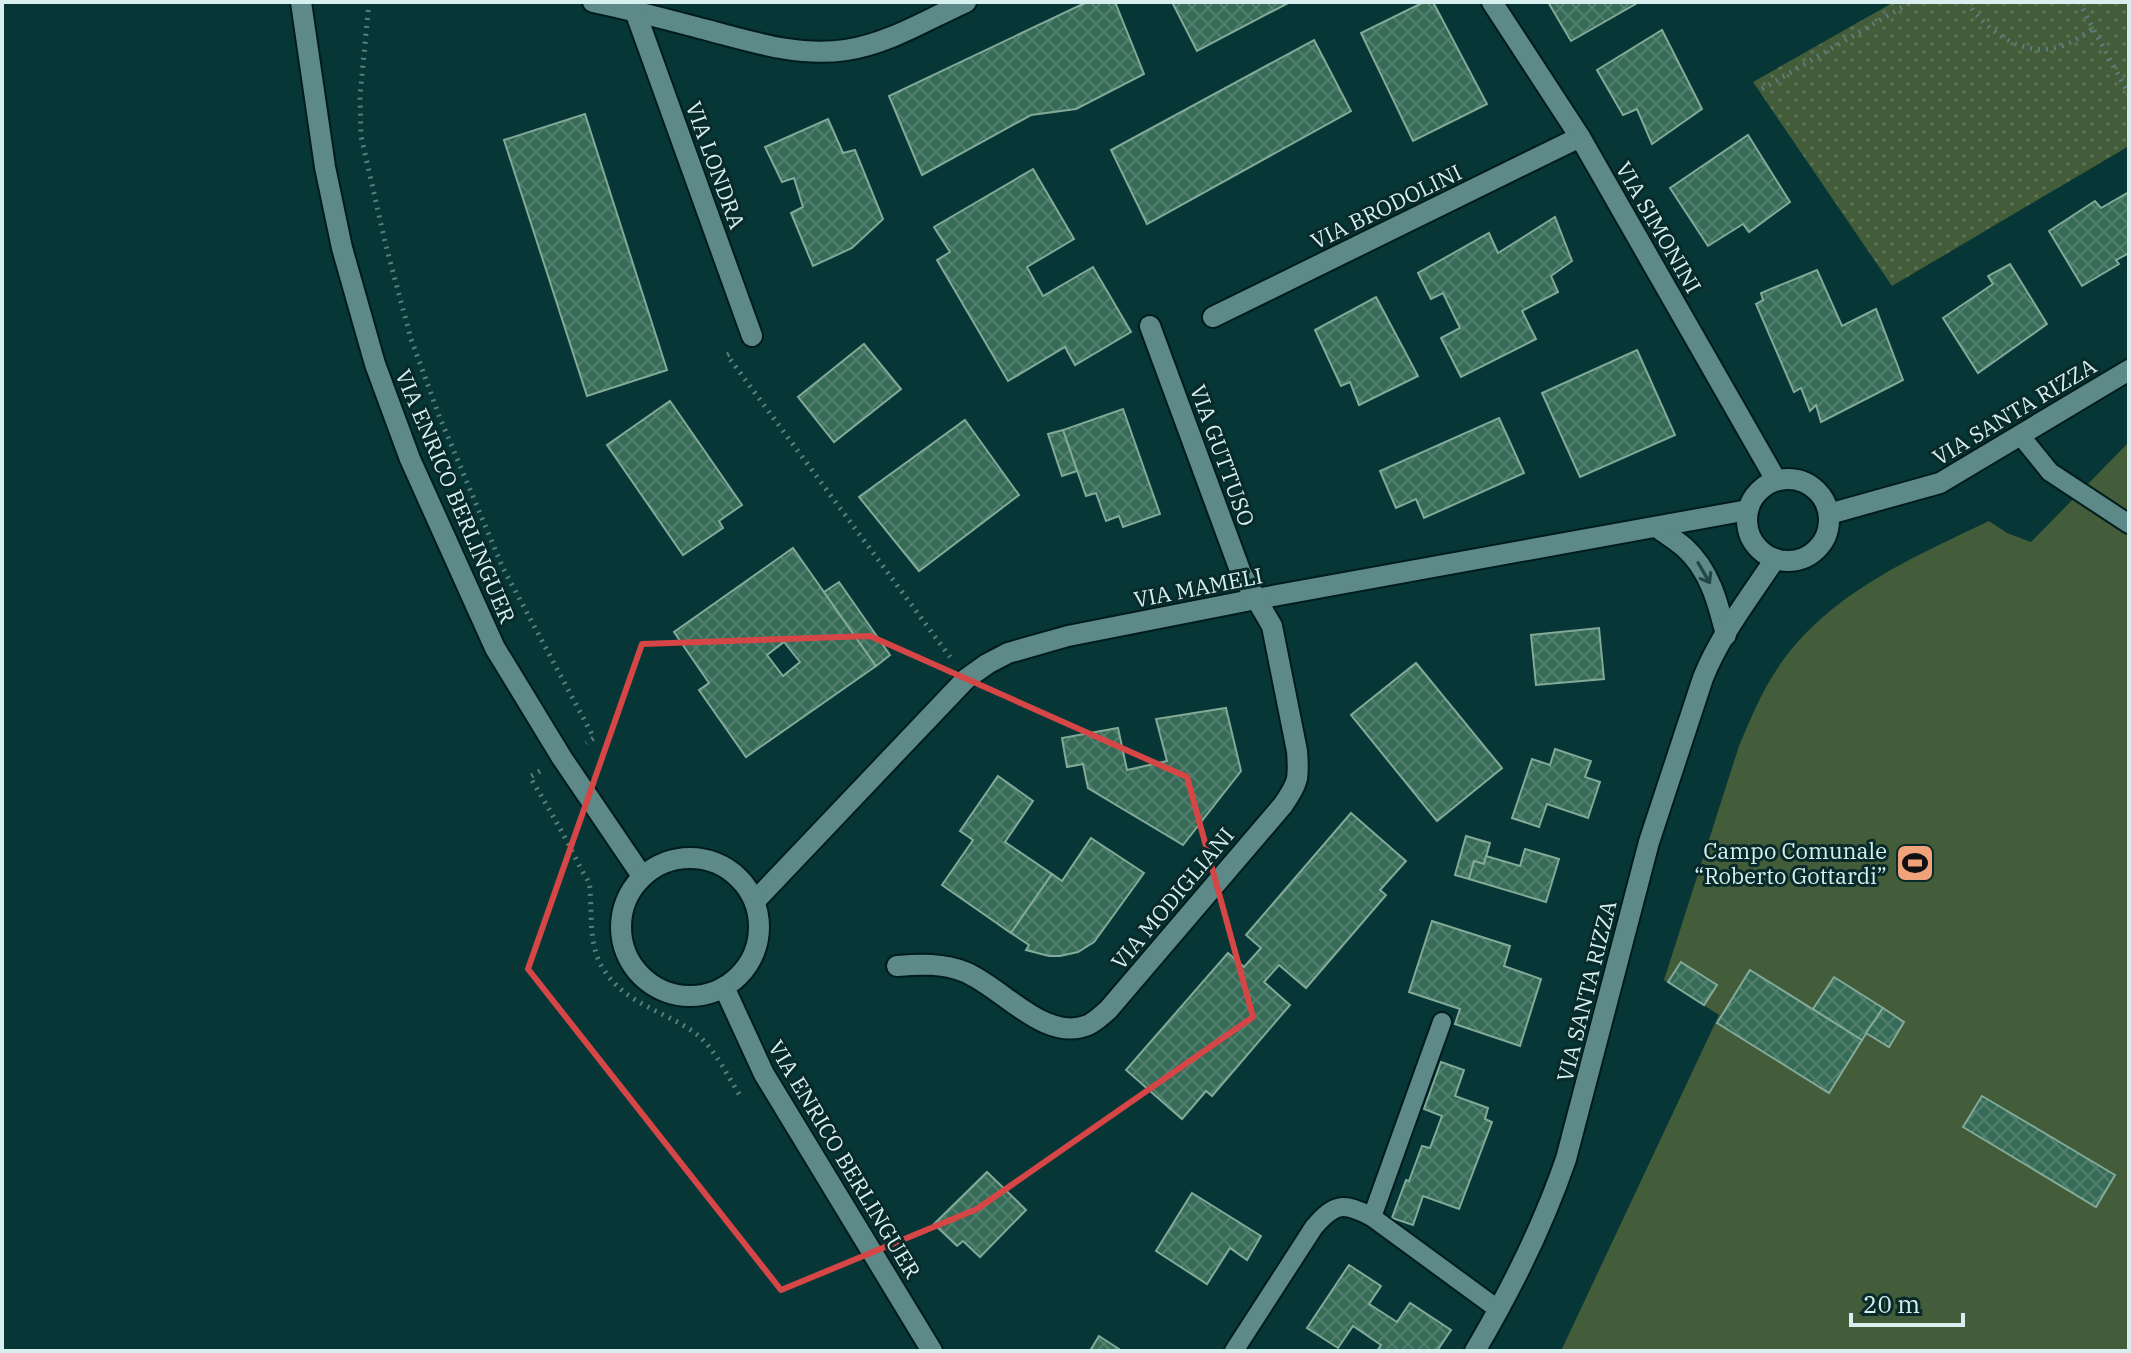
<svg xmlns="http://www.w3.org/2000/svg" width="2131" height="1353" font-family="'IBM Plex Serif',serif">
  <defs>
    <pattern id="park-dots" width="8" height="8" patternUnits="userSpaceOnUse" patternTransform="scale(2)"><rect width="8" height="8" fill="#435c39"/><path d="M2 2h.1M6 6h.1" fill="none" stroke="#5d7456" stroke-width="1.8" stroke-linecap="round"/></pattern>
    <pattern id="building-cross-hatch" width="8" height="8" patternUnits="userSpaceOnUse" patternTransform="scale(2)"><rect width="8" height="8" fill="#366b57"/><path d="M0 0l8 8M0 8l8-8" fill="none" stroke="#52806f"/></pattern>
  </defs>
  <rect width="100%" height="100%" fill="#073636"/>
  <path fill="#435c39" d="M 2129,442 L 2129,1351 L 1561,1351 L 1719,1015 L 1664,980 L 1739,746 C 1750,720 1761,693 1777,669 C 1827,594 1910,559 1989,521 L 2007,533 L 2031,542 Z"/>
  <path fill="url(#park-dots)" d="M 1894,2 L 2129,2 L 2129,146 L 1892,286 L 1753,82 Z"/>
  <g fill="url(#building-cross-hatch)" stroke="#83a998" stroke-width="2" fill-rule="evenodd">
    <path d="M 1087,2 L 1115,2 L 1144,74 L 1076,109 L 1031,115 L 922,175 L 889,96 Z"/>
    <path d="M 1172,2 L 1290,2 L 1197,51 Z"/>
    <path d="M 1424,2 L 1433,2 L 1487,104 L 1413,141 L 1361,33 Z"/>
    <path d="M 1548,2 L 1639,2 L 1571,41 Z"/>
    <path d="M 1662,30 L 1702,109 L 1652,144 L 1637,109 L 1623,115 L 1597,70 Z"/>
    <path d="M 1314,40 L 1351,111 L 1147,224 L 1111,150 Z"/>
    <path d="M 585,114 L 667,370 L 587,396 L 504,140 Z"/>
    <path d="M 828,119 L 843,153 L 855,150 L 883,219 L 852,248 L 813,266 L 791,213 L 803,207 L 794,178 L 782,182 L 765,147 Z"/>
    <path d="M 1748,135 L 1790,202 L 1749,232 L 1743,224 L 1708,246 L 1670,188 Z"/>
    <path d="M 1033,169 L 1074,239 L 1027,267 L 1043,296 L 1093,267 L 1131,332 L 1075,365 L 1065,347 L 1008,381 L 937,260 L 950,252 L 934,227 Z"/>
    <path d="M 2129,192 L 2129,253 L 2116,260 L 2119,264 L 2082,286 L 2049,231 L 2095,201 L 2101,208 Z"/>
    <path d="M 1555,217 L 1572,261 L 1551,276 L 1558,292 L 1522,311 L 1536,339 L 1461,377 L 1441,338 L 1460,328 L 1443,293 L 1431,299 L 1418,273 L 1489,233 L 1498,253 Z"/>
    <path d="M 2010,264 L 2047,324 L 1978,373 L 1943,318 L 1993,284 L 1988,276 Z"/>
    <path d="M 1817,270 L 1842,326 L 1876,309 L 1903,380 L 1821,422 L 1816,405 L 1810,411 L 1801,388 L 1794,392 L 1756,304 L 1763,300 L 1761,293 Z"/>
    <path d="M 1376,297 L 1418,376 L 1359,405 L 1350,382 L 1341,386 L 1315,330 Z"/>
    <path d="M 864,344 L 901,389 L 834,442 L 798,397 Z"/>
    <path d="M 1637,350 L 1675,435 L 1580,477 L 1542,393 Z"/>
    <path d="M 670,401 L 742,505 L 719,521 L 723,528 L 683,555 L 607,445 Z"/>
    <path d="M 1123,409 L 1160,514 L 1123,527 L 1119,516 L 1106,521 L 1096,493 L 1086,496 L 1063,430 Z"/>
    <path d="M 1499,418 L 1524,473 L 1424,518 L 1416,499 L 1396,508 L 1380,471 Z"/>
    <path d="M 965,420 L 1019,495 L 919,571 L 859,497 Z"/>
    <path d="M 1063,430 L 1077,471 L 1062,476 L 1048,434 Z"/>
    <path d="M 793,548 L 876,666 L 746,757 L 699,690 L 709,683 L 674,632 ZM 784,642 L 800,662 L 783,676 L 767,655 Z"/>
    <path d="M 839,582 L 890,655 L 876,666 L 824,592 Z"/>
    <path d="M 1599,628 L 1604,679 L 1536,685 L 1531,635 Z"/>
    <path d="M 1416,663 L 1502,768 L 1437,821 L 1351,715 Z"/>
    <path d="M 1226,708 L 1241,771 L 1183,845 L 1088,788 L 1083,764 L 1067,767 L 1062,738 L 1118,728 L 1127,770 L 1167,761 L 1156,719 Z"/>
    <path d="M 1555,749 L 1591,761 L 1585,777 L 1600,782 L 1588,818 L 1547,804 L 1539,827 L 1512,818 L 1532,759 L 1550,765 Z"/>
    <path d="M 998,776 L 1033,801 L 1005,842 L 1052,874 L 1011,933 L 942,885 L 973,840 L 960,831 Z"/>
    <path d="M 1351,813 L 1406,861 L 1380,890 L 1386,895 L 1306,988 L 1279,965 L 1264,982 L 1290,1005 L 1212,1096 L 1206,1091 L 1182,1119 L 1126,1070 L 1228,953 L 1244,967 L 1261,948 L 1246,935 Z"/>
    <path d="M 1466,836 L 1490,843 L 1484,864 L 1474,861 L 1469,879 L 1455,875 Z"/>
    <path d="M 1091,838 L 1144,873 L 1094,942 L 1078,952 L 1060,956 L 1049,956 L 1026,950 L 1029,945 L 1011,933 L 1052,874 L 1062,881 Z"/>
    <path d="M 1525,849 L 1559,859 L 1546,902 L 1469,879 L 1474,861 L 1484,864 L 1486,856 L 1520,866 Z"/>
    <path d="M 1432,921 L 1510,946 L 1504,966 L 1541,979 L 1520,1046 L 1455,1024 L 1460,1009 L 1409,992 Z"/>
    <path d="M 1681,962 L 1717,985 L 1704,1005 L 1668,982 Z"/>
    <path d="M 1750,970 L 1862,1040 L 1829,1093 L 1717,1023 Z"/>
    <path d="M 1834,977 L 1883,1008 L 1862,1040 L 1813,1009 Z"/>
    <path d="M 1883,1008 L 1904,1022 L 1889,1047 L 1866,1033 Z"/>
    <path d="M 1441,1062 L 1464,1070 L 1455,1096 L 1488,1108 L 1485,1119 L 1492,1122 L 1459,1209 L 1423,1196 L 1413,1225 L 1392,1218 L 1406,1180 L 1409,1181 L 1422,1146 L 1430,1148 L 1442,1116 L 1424,1109 Z"/>
    <path d="M 1982,1096 L 2115,1175 L 2096,1207 L 1963,1127 Z"/>
    <path d="M 987,1172 L 1026,1210 L 980,1257 L 963,1241 L 957,1246 L 934,1224 Z"/>
    <path d="M 1192,1193 L 1261,1236 L 1247,1260 L 1230,1248 L 1207,1284 L 1156,1251 Z"/>
    <path d="M 1349,1265 L 1381,1286 L 1369,1304 L 1397,1322 L 1410,1303 L 1451,1330 L 1437,1351 L 1377,1351 L 1381,1345 L 1353,1326 L 1338,1348 L 1307,1328 Z"/>
    <path d="M 1099,1336 L 1122,1351 L 1090,1351 Z"/>
  </g>
  <g fill="none" stroke-linecap="round" stroke-linejoin="round">
    <defs>
      <g id="service">
        <path d="M 2020,435 L 2050,472 L 2129,524"/>
        <path d="M 1372,1217 L 1442,1022"/>
        <path d="M 1234,1351 L 1314,1227 C 1335,1203 1343,1202 1372,1217 L 1499,1310"/>
      </g>
      <g id="minor">
        <path d="M 593,2 C 632,10 669,20 707,30 C 753,42 798,57 846,50 C 888,44 928,19 966,2"/>
        <path d="M 1492,2 L 1580,137 L 1776,480"/>
        <path d="M 635,11 L 752,336"/>
        <path d="M 1213,317 L 1580,137"/>
        <circle cx="1788" cy="520" r="41"/>
        <path d="M 1829,514 L 1940,483 L 2129,370"/>
        <path d="M 1658,528 C 1666,534 1676,540 1684,547 C 1710,570 1718,603 1726,635"/>
        <path d="M 755,901 L 966,679 L 987,664 L 1008,653 L 1068,636 L 1256,599 L 1748,510"/>
        <path d="M 897,966 C 920,964 943,963 965,972 C 1002,987 1045,1043 1088,1025 C 1095,1022 1102,1015 1108,1010 L 1283,805 C 1299,782 1299,778 1297,751 L 1272,626 L 1241,573 L 1150,326"/>
        <path d="M 1475,1351 C 1511,1290 1543,1226 1566,1159 L 1649,842 L 1703,678 C 1720,635 1750,597 1775,559"/>
      </g>
      <g id="tertiary">
        <path d="M 301,2 L 325,167 L 342,248 L 375,364 L 410,459 L 495,648 L 562,758 L 642,876"/>
        <circle cx="690" cy="927" r="69"/>
        <path d="M 724,987 L 764,1074 L 932,1351"/>
      </g>
    </defs>
    <use href="#service" stroke="#001c1c" stroke-width="22"/>
    <use href="#minor" stroke="#001c1c" stroke-width="24"/>
    <use href="#tertiary" stroke="#001c1c" stroke-width="24"/>
    <g stroke="#597e7e" stroke-width="5" stroke-dasharray="2 6" stroke-linecap="butt">
      <path d="M 369,2 L 360,96 L 361,136 L 386,246 L 411,339 L 440,418 L 503,568 L 594,738 L 586,743"/>
      <path d="M 1967,2 C 1989,34 2027,61 2067,44 C 2076,40 2085,33 2094,28"/>
      <path d="M 2079,2 L 2129,95"/>
      <path d="M 1762,89 L 1911,2"/>
      <path d="M 729,354 L 727,355 L 950,657"/>
      <path d="M 540,771 L 530,777 C 548,807 565,836 580,867 C 583,873 587,878 589,883 C 591,890 590,900 591,908 C 591,927 592,950 602,967 C 624,1004 663,1010 695,1033 C 715,1048 727,1076 741,1097"/>
    </g>
    <use href="#service" stroke="#5d8989" stroke-width="18"/>
    <use href="#minor" stroke="#5d8989" stroke-width="20"/>
    <use href="#tertiary" stroke="#5d8989" stroke-width="20"/>
  </g>
  <defs><path id="oneway-shaft" d="M-6 0H5M1.5-3L5.5 0L1.5 3" fill="none" stroke-width="1.6" stroke-linecap="round" stroke-linejoin="round" transform="scale(2)"/></defs>
  <use stroke="#224647" href="#oneway-shaft" transform="translate(1704 573) rotate(60)"/>
  <path fill="none" stroke="#d64646" stroke-width="6" stroke-linejoin="round" d="M 870,636 L 1187,777 L 1253,1017 L 977,1209 L 781,1290 L 528,969 L 642,644 Z"/>
  <defs>
    <symbol id="stadium-square" viewBox="-11 -11 22 22"><rect x="-9" y="-9" width="18" height="18" rx="4" fill="#f0a27a" stroke="#082a2b"/><path d="M0-5a6.5 5 0 1 0 0 10a6.5 5 0 1 0 0-10ZM-3.5-1.8h7v3.6h-7Z" fill="#111"/></symbol>
  </defs>
  <g fill-rule="evenodd">
    <use href="#stadium-square" x="1893" y="841" width="44" height="44"/>
  </g>
  <g text-anchor="middle" dominant-baseline="central" stroke-width="6" stroke-linejoin="round" paint-order="stroke">
    <g font-size="22" fill="#d8efef" stroke="#082a2b">
      <text transform="translate(716 165) rotate(70)">VIA LONDRA</text>
      <text transform="translate(1386 206) rotate(-26)">VIA BRODOLINI</text>
      <text transform="translate(1659 227) rotate(60)">VIA SIMONINI</text>
      <text transform="translate(2014 411) rotate(-31)">VIA SANTA RIZZA</text>
      <text transform="translate(1223 455) rotate(70)">VIA GUTTUSO</text>
      <text transform="translate(456 496) rotate(67)">VIA ENRICO BERLINGUER</text>
      <text transform="translate(1198 587) rotate(-11)">VIA MAMELI</text>
      <text transform="translate(1172 898) rotate(-50)">VIA MODIGLIANI</text>
      <text transform="translate(1586 991) rotate(-76)">VIA SANTA RIZZA</text>
      <text transform="translate(845 1159) rotate(59)">VIA ENRICO BERLINGUER</text>
    </g>
    <g font-size="22" fill="#d8efef" stroke="#082a2b" text-anchor="end">
      <text x="1887" y="850">Campo Comunale<tspan x="1887" dy="25">“Roberto Gottardi”</tspan></text>
    </g>
  </g>
  <rect width="2131" height="1353" fill="none" stroke="#d8efef" stroke-width="8"/>
  <path d="M1851 1313v12h112v-12" fill="none" stroke="#d8efef" stroke-width="4"/>
  <text x="1863" y="1313" font-size="24" fill="#d8efef" stroke="#082a2b" stroke-width="6" paint-order="stroke">20 m</text>
</svg>
